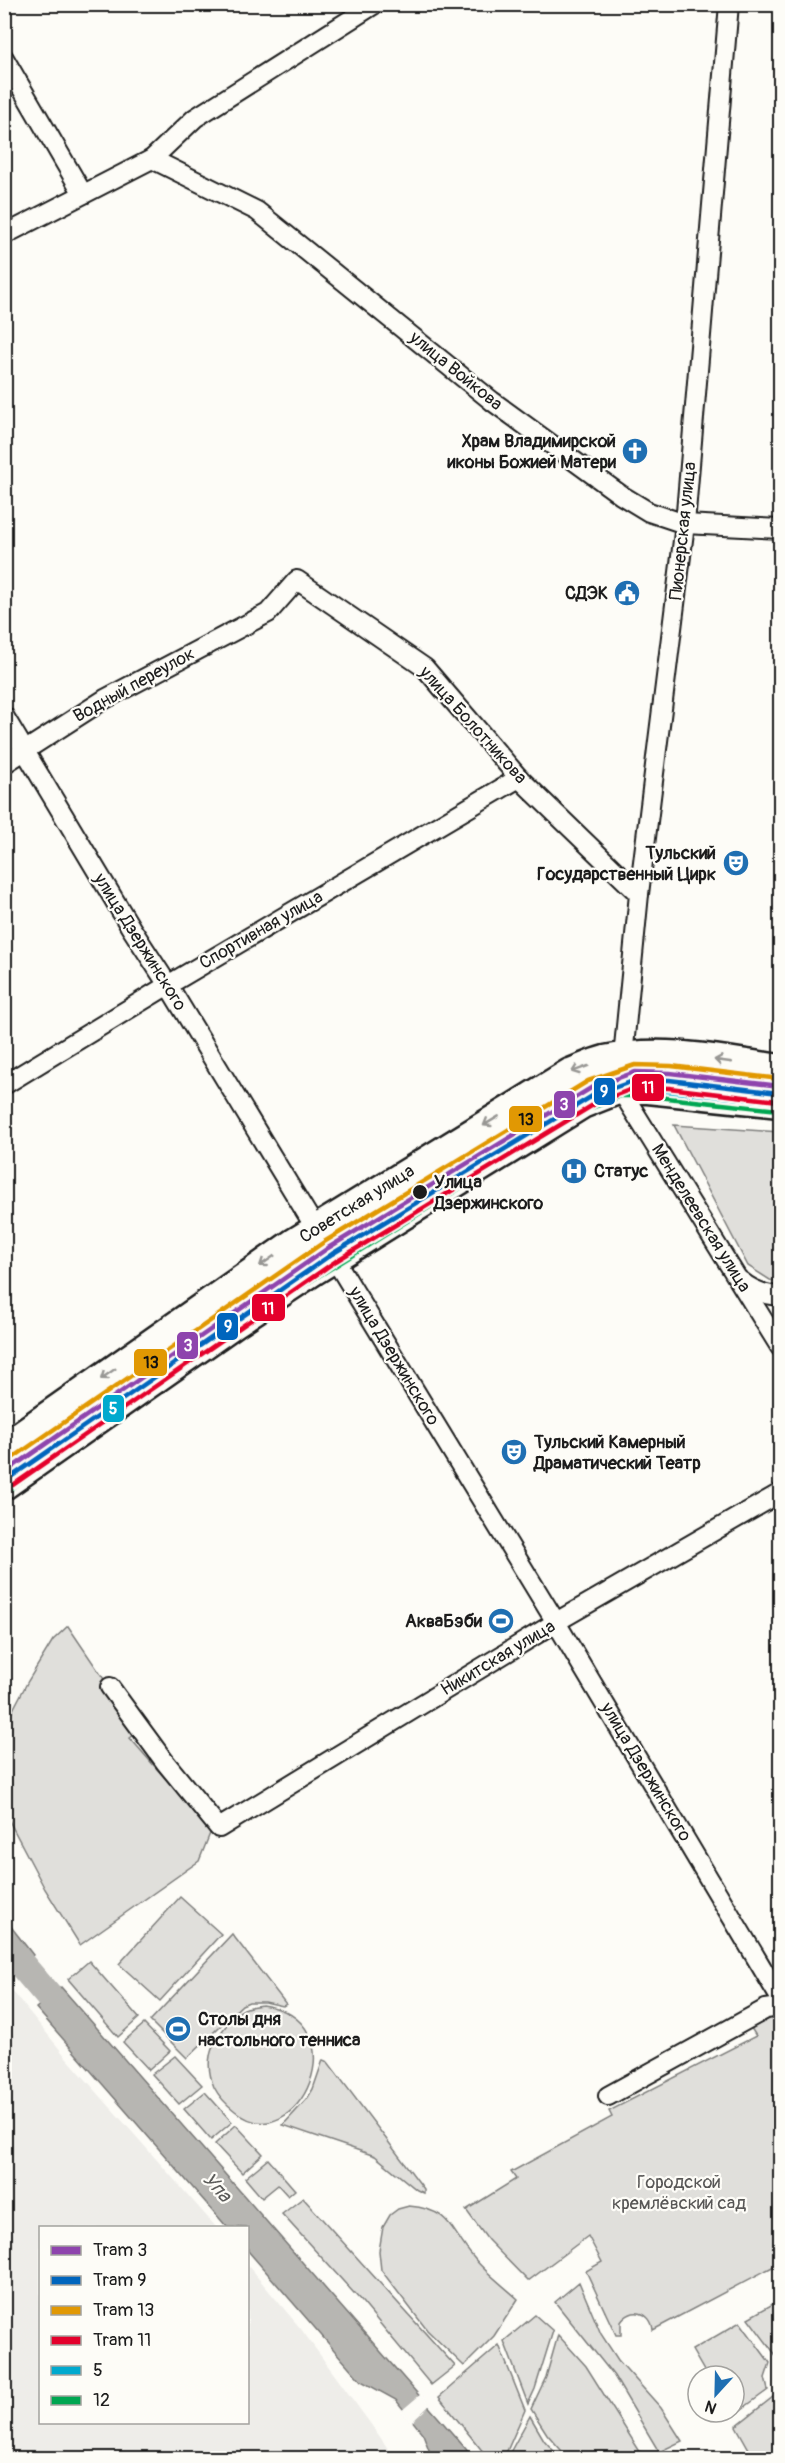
<svg xmlns="http://www.w3.org/2000/svg" width="785" height="2463" font-family="Pangolin,sans-serif">
  <rect width="100%" height="100%" fill="#fdfcf7"/>
  <filter id="ink" filterUnits="userSpaceOnUse"><feTurbulence type="fractalNoise" baseFrequency=".0167" numOctaves="2"/><feDisplacementMap in="SourceGraphic" scale="12" xChannelSelector="R" yChannelSelector="G"/><feConvolveMatrix kernelMatrix="1 2 1 2 8 2 1 2 1" color-interpolation-filters="sRGB"/></filter>
  <g filter="url(#ink)">
    <path fill="#eeede9" d="M 5,1982 L 66,2057 L 216,2227 L 40,2228 L 40,2422 L 248,2422 L 248,2266 L 301,2329 L 378,2434 L 394,2458 L 5,2458 Z"/>
    <g fill="#e0dfdb" stroke="#7e7e7c" stroke-width="1.5">
      <path d="M 674,1125 L 780,1132 L 780,1282 L 770,1280 L 748,1266 Z"/>
      <path d="M 68,1626 L 139,1731 L 130,1738 L 211,1831 L 199,1861 L 80,1945 L 45,1889 L 5,1813 L 6,1723 L 28,1681 L 53,1640 Z"/>
      <path d="M 180,1897 L 221,1934 L 160,2001 L 119,1964 Z"/>
      <path d="M 232,1934 L 286,2004 L 283,2006 L 265,2002 L 249,2002 L 242,2005 L 187,2058 L 150,2021 Z"/>
      <path d="M 89,1961 L 139,2018 L 118,2037 L 68,1979 Z"/>
      <path d="M 262,2005 C 363,2019 297,2163 235,2111 C 226,2104 219,2097 214,2087 C 210,2077 208,2066 210,2056 C 212,2043 232,2014 244,2009 C 249,2007 256,2006 262,2005 Z"/>
      <path d="M 779,2014 L 780,2263 L 653,2330 C 651,2311 631,2307 621,2322 L 621,2335 L 616,2335 L 586,2271 L 602,2262 L 588,2236 L 528,2281 L 488,2240 L 466,2210 L 516,2179 L 511,2172 L 612,2117 L 609,2111 L 756,2036 L 751,2028 Z"/>
      <path d="M 144,2024 L 170,2051 L 149,2070 L 123,2042 Z"/>
      <path d="M 175,2056 L 202,2085 L 179,2104 L 152,2074 Z"/>
      <path d="M 323,2060 L 328,2062 L 424,2189 L 424,2193 L 417,2190 L 375,2156 L 283,2125 L 307,2099 L 313,2089 Z"/>
      <path d="M 205,2092 L 232,2122 L 211,2140 L 184,2109 Z"/>
      <path d="M 236,2125 L 263,2154 L 242,2173 L 215,2144 Z"/>
      <path d="M 268,2159 L 295,2190 L 288,2196 L 278,2185 L 262,2198 L 245,2178 Z"/>
      <path d="M 303,2198 L 455,2366 L 431,2385 L 363,2303 L 282,2214 Z"/>
      <path d="M 409,2206 C 453,2210 449,2230 474,2258 C 486,2273 504,2286 518,2299 L 494,2336 L 464,2366 L 427,2330 L 381,2270 L 379,2251 L 383,2227 L 390,2215 L 398,2209 Z"/>
      <path d="M 579,2282 L 601,2334 L 618,2360 L 661,2408 L 682,2441 L 659,2452 L 614,2376 L 555,2302 Z"/>
      <path d="M 780,2300 L 780,2356 L 778,2358 L 748,2318 Z"/>
      <path d="M 535,2315 L 553,2331 L 535,2389 L 528,2404 L 504,2341 Z"/>
      <path d="M 740,2322 L 770,2363 L 765,2378 L 768,2390 L 731,2417 L 728,2412 L 734,2412 L 734,2376 L 707,2376 L 692,2350 Z"/>
      <path d="M 558,2335 L 586,2366 L 644,2458 L 568,2458 L 547,2434 L 531,2409 L 546,2377 Z"/>
      <path d="M 499,2345 L 525,2410 L 507,2451 L 499,2458 L 488,2458 L 439,2397 Z"/>
      <path d="M 773,2397 L 780,2401 L 780,2458 L 754,2458 L 736,2426 Z"/>
      <path d="M 530,2416 L 544,2440 L 560,2458 L 507,2458 Z"/>
    </g>
    <g fill="#b7b6b2" stroke="#797876" stroke-width="1.5">
      <path d="M 5,1919 L 33,1955 L 14,1971 L 5,1960 Z"/>
      <path d="M 61,1987 L 466,2449 L 472,2458 L 432,2458 L 423,2434 L 396,2400 L 361,2381 L 248,2251 L 248,2228 L 227,2227 L 36,2008 Z"/>
    </g>
    <path fill="#fdfcf7" d="M 421,2394 L 430,2405 L 411,2423 L 401,2411 Z"/>
    <g fill="none" stroke-linecap="round" stroke-linejoin="round">
      <path stroke="#b7b6b2" stroke-width="28" d="M 4,1944 L 73,2025"/>
      <defs>
        <g id="minor">
          <path d="M 4,58 L 83,194"/>
          <path d="M 152,159 L 257,211 L 492,401 L 621,495 L 649,512 L 685,524 L 780,529"/>
          <path d="M 4,235 L 152,159 L 195,118 L 375,4"/>
          <path d="M 4,716 L 131,928 L 168,985 L 316,1229"/>
          <path d="M 4,764 L 105,699 L 268,613 L 297,580 L 425,668 L 519,778 L 639,894"/>
          <path d="M 623,1057 L 639,894 L 685,524 L 729,4"/>
          <path d="M 4,1085 L 168,985 L 519,778"/>
          <path d="M 620,1089 L 780,1347"/>
          <path d="M 334,1258 L 551,1614 L 780,1998"/>
          <path d="M 741,1281 C 751,1290 766,1295 780,1296"/>
          <path d="M 110,1687 L 165,1762 L 219,1828 L 563,1618 L 780,1493"/>
          <path d="M 608,2096 L 766,2009 L 780,2007"/>
        </g>
        <g id="primary">
          <path d="M 4,1447 L 294,1243 L 570,1073 C 581,1069 593,1063 605,1060 C 663,1047 723,1061 780,1069"/>
          <path d="M 4,1485 L 236,1322 L 313,1271 L 582,1104 L 620,1089 L 648,1089 L 780,1103"/>
        </g>
      </defs>
      <use href="#minor" stroke="#1c1c1c" stroke-width="22"/>
      <use href="#primary" stroke="#1c1c1c" stroke-width="33"/>
      <use href="#minor" stroke="#fdfcf7" stroke-width="18"/>
      <use href="#primary" stroke="#fdfcf7" stroke-width="28"/>
      <defs>
        <path id="bus-1" d="M 4,1485 L 236,1322 L 313,1271 L 582,1104 L 620,1089 L 648,1089 L 780,1103"/>
        <path id="bus-2" d="M 8,1491 L 240,1328 L 317,1277 L 585,1111 L 621,1096 L 648,1096 L 779,1110"/>
      </defs>
      <use href="#bus-1" stroke="#fdfcf7" stroke-width="9"/>
      <use href="#bus-2" stroke="#fdfcf7" stroke-width="9"/>
      <use href="#bus-1" stroke="#00a9ce" stroke-width="4.5"/>
      <use href="#bus-2" stroke="#00a651" stroke-width="4.5"/>
      <defs>
        <path id="tram-1" d="M 4,1473 L 328,1248 L 591,1088 L 635,1072 L 670,1073 L 780,1086"/>
        <path id="tram-2" d="M 8,1479 L 332,1254 L 594,1095 L 636,1080 L 669,1080 L 779,1093"/>
        <path id="tram-3" d="M 4,1464 L 324,1242 L 588,1081 L 635,1065 L 671,1066 L 780,1079"/>
        <path id="tram-4" d="M 13,1485 L 336,1261 L 598,1102 L 637,1087 L 669,1088 L 778,1101"/>
      </defs>
      <use href="#tram-1" stroke="#fdfcf7" stroke-width="9"/>
      <use href="#tram-2" stroke="#fdfcf7" stroke-width="9"/>
      <use href="#tram-3" stroke="#fdfcf7" stroke-width="9"/>
      <use href="#tram-4" stroke="#fdfcf7" stroke-width="9"/>
      <use href="#tram-1" stroke="#8e44ad" stroke-width="4.5"/>
      <use href="#tram-2" stroke="#0065bd" stroke-width="4.5"/>
      <use href="#tram-3" stroke="#e19803" stroke-width="4.5"/>
      <use href="#tram-4" stroke="#e4002b" stroke-width="4.5"/>
    </g>
    <defs><path id="oneway-shaft" d="M-6 0H5M1.5-3L5.5 0L1.5 3" fill="none" stroke-width="1.6" stroke-linecap="round" stroke-linejoin="round" transform="scale(1.5)"/></defs>
    <g stroke="#989794">
      <use href="#oneway-shaft" transform="translate(723 1061) rotate(-172)"/>
      <use href="#oneway-shaft" transform="translate(580 1069) rotate(160)"/>
      <use href="#oneway-shaft" transform="translate(491 1121) rotate(149)"/>
      <use href="#oneway-shaft" transform="translate(267 1261) rotate(145)"/>
      <use href="#oneway-shaft" transform="translate(108 1374) rotate(145)"/>
    </g>
  </g>
  <defs>
    <symbol id="church-disc" viewBox="-11 -11 22 22"><circle r="9.5" fill="#1f6fb2" stroke="#fdfcf7"/><path d="M-1.2-6h2.4v3.5h3.3v2.4h-3.3V6h-2.4V-.1h-3.3v-2.4h3.3Z" fill="#fff"/></symbol>
    <symbol id="civic-disc" viewBox="-11 -11 22 22"><circle r="9.5" fill="#1f6fb2" stroke="#fdfcf7"/><path d="M-.6-6.5H3V-4.5H.6V-3L4-1V1h2V6H-6V1h2V-1L-.6-3ZM-1.2 2.5V6h2.4V2.5Z" fill="#fff"/></symbol>
    <symbol id="theatre-disc" viewBox="-11 -11 22 22"><circle r="9.5" fill="#1f6fb2" stroke="#fdfcf7"/><path d="M-5-5.5Q0-4 5-5.5V0Q5 5 0 6Q-5 5-5 0ZM-3.3-2.5H-1v1.5H-3.3ZM1-2.5H3.3v1.5H1ZM-2.8 1Q0 5.5 2.8 1Z" fill="#fff"/></symbol>
    <symbol id="hospital-disc" viewBox="-11 -11 22 22"><circle r="9.5" fill="#1f6fb2" stroke="#fdfcf7"/><path d="M-5-5h3v3.5h4V-5h3V5h-3V1.5h-4V5h-3Z" fill="#fff"/></symbol>
    <symbol id="stadium-disc" viewBox="-11 -11 22 22"><circle r="9.5" fill="#1f6fb2" stroke="#fdfcf7"/><path d="M0-5a6.5 5 0 1 0 0 10a6.5 5 0 1 0 0-10ZM-3.5-1.8h7v3.6h-7Z" fill="#fff"/></symbol>
  </defs>
  <g fill-rule="evenodd">
    <use href="#church-disc" x="620" y="436" width="30" height="30"/>
    <use href="#civic-disc" x="612" y="578" width="30" height="30"/>
    <use href="#theatre-disc" x="721" y="848" width="30" height="30"/>
    <use href="#hospital-disc" x="559" y="1156" width="30" height="30"/>
    <use href="#theatre-disc" x="499" y="1437" width="30" height="30"/>
    <use href="#stadium-disc" x="486" y="1606" width="30" height="30"/>
    <use href="#stadium-disc" x="163" y="2014" width="30" height="30"/>
  </g>
  <circle fill="#1c1c1c" stroke="#fdfcf7" stroke-width="2" cx="420" cy="1192" r="8"/>
  <g text-anchor="middle" dominant-baseline="central" stroke-width="4.5" stroke-linejoin="round" paint-order="stroke">
    <g font-size="18" fill="#1c1c1c" stroke="#fdfcf7">
      <text transform="translate(456 371) rotate(39)">улица Войкова</text>
      <text transform="translate(683 531) rotate(-84)">Пионерская улица</text>
      <text transform="translate(134 685) rotate(-29)">Водный переулок</text>
      <text transform="translate(473 725) rotate(48)">улица Болотникова</text>
      <text transform="translate(261 930) rotate(-30)">Спортивная улица</text>
      <text transform="translate(140 942) rotate(58)">улица Дзержинского</text>
      <text transform="translate(357 1204) rotate(-32)">Советская улица</text>
      <text transform="translate(701 1218) rotate(58)">Менделеевская улица</text>
      <text transform="translate(394 1356) rotate(59)">улица Дзержинского</text>
      <text transform="translate(498 1658) rotate(-31)">Никитская улица</text>
      <text transform="translate(646 1772) rotate(59)">улица Дзержинского</text>
    </g>
    <g font-size="18" font-weight="bold" fill="#1c1c1c" stroke="#fdfcf7" text-anchor="end">
      <text x="616" y="441">Храм Владимирской<tspan x="616" dy="21">иконы Божией Матери</tspan></text>
      <text x="608" y="593">СДЭК</text>
      <text x="716" y="853">Тульский<tspan x="716" dy="21">Государственный Цирк</tspan></text>
      <text x="594" y="1171" text-anchor="start">Статус</text>
      <text x="534" y="1442" text-anchor="start">Тульский Камерный<tspan x="534" dy="21">Драматический Театр</tspan></text>
      <text x="482" y="1621">АкваБэби</text>
      <text x="198" y="2019" text-anchor="start">Cтолы дня<tspan x="198" dy="21">настольного тенниса</tspan></text>
    </g>
    <g font-size="18" font-weight="bold" fill="#1c1c1c" stroke="#fdfcf7" text-anchor="start">
      <text x="434" y="1182">Улица<tspan x="434" dy="21">Дзержинского</tspan></text>
    </g>
    <g font-size="18" fill="#575655" stroke="#fdfcf7">
      <text x="679" y="2182">Городской<tspan x="679" dy="21">кремлёвский сад</tspan></text>
    </g>
    <g font-size="20" font-style="italic" fill="#5a5a58" stroke="#fdfcf7">
      <text transform="translate(217 2187) rotate(48)">Упа</text>
    </g>
  </g>
  <g stroke="#fdfcf7" stroke-width="2">
    <rect x="631" y="1073" width="34" height="29" rx="6" fill="#e4002b"/>
    <rect x="593" y="1077" width="23" height="29" rx="6" fill="#0065bd"/>
    <rect x="553" y="1090" width="23" height="29" rx="6" fill="#8e44ad"/>
    <rect x="508" y="1105" width="35" height="28" rx="6" fill="#e19803"/>
    <rect x="251" y="1293" width="35" height="29" rx="6" fill="#e4002b"/>
    <rect x="216" y="1312" width="23" height="29" rx="6" fill="#0065bd"/>
    <rect x="176" y="1331" width="23" height="29" rx="6" fill="#8e44ad"/>
    <rect x="133" y="1348" width="35" height="29" rx="6" fill="#e19803"/>
    <rect x="102" y="1394" width="23" height="29" rx="6" fill="#00a9ce"/>
  </g>
  <g font-size="16" text-anchor="middle" font-weight="bold" fill="#fff">
    <text x="648" y="1093">11</text>
    <text x="604" y="1097">9</text>
    <text x="564" y="1110">3</text>
    <text x="268" y="1314">11</text>
    <text x="228" y="1332">9</text>
    <text x="188" y="1351">3</text>
    <text x="113" y="1414">5</text>
  </g>
  <g font-size="16" text-anchor="middle" font-weight="bold" fill="#111">
    <text x="526" y="1125">13</text>
    <text x="151" y="1368">13</text>
  </g>
  <rect width="785" height="2463" fill="none" stroke="#fdfcf7" stroke-width="24"/>
  <rect x="12" y="12" width="761" height="2439" fill="none" stroke="#1c1c1c" stroke-width="2" filter="url(#ink)"/>
  <rect x="39" y="2226" width="210" height="198" fill="#fdfcf7" stroke="#a3a29f" stroke-width="1.5"/>
  <rect x="51" y="2246" width="30" height="9" fill="#8e44ad" stroke="#a3a29f" stroke-width="1.5"/>
  <text x="93" y="2256" font-size="18" fill="#1c1c1c">Tram 3</text>
  <rect x="51" y="2276" width="30" height="9" fill="#0065bd" stroke="#a3a29f" stroke-width="1.5"/>
  <text x="93" y="2286" font-size="18" fill="#1c1c1c">Tram 9</text>
  <rect x="51" y="2306" width="30" height="9" fill="#e19803" stroke="#a3a29f" stroke-width="1.5"/>
  <text x="93" y="2316" font-size="18" fill="#1c1c1c">Tram 13</text>
  <rect x="51" y="2336" width="30" height="9" fill="#e4002b" stroke="#a3a29f" stroke-width="1.5"/>
  <text x="93" y="2346" font-size="18" fill="#1c1c1c">Tram 11</text>
  <rect x="51" y="2366" width="30" height="9" fill="#00a9ce" stroke="#a3a29f" stroke-width="1.5"/>
  <text x="93" y="2376" font-size="18" fill="#1c1c1c">5</text>
  <rect x="51" y="2396" width="30" height="9" fill="#00a651" stroke="#a3a29f" stroke-width="1.5"/>
  <text x="93" y="2406" font-size="18" fill="#1c1c1c">12</text>
  <g transform="translate(716 2394) rotate(202)"><circle r="28" fill="#fdfcf7" stroke="#a3a29f" stroke-width="1.5"/>
  <path d="M0-4.5L10 22L0 15L-10 22Z" fill="#1f6fb2"/>
  <text y="-9" font-size="16" font-weight="bold" text-anchor="middle" fill="#1c1c1c">N</text>
  </g>
</svg>
